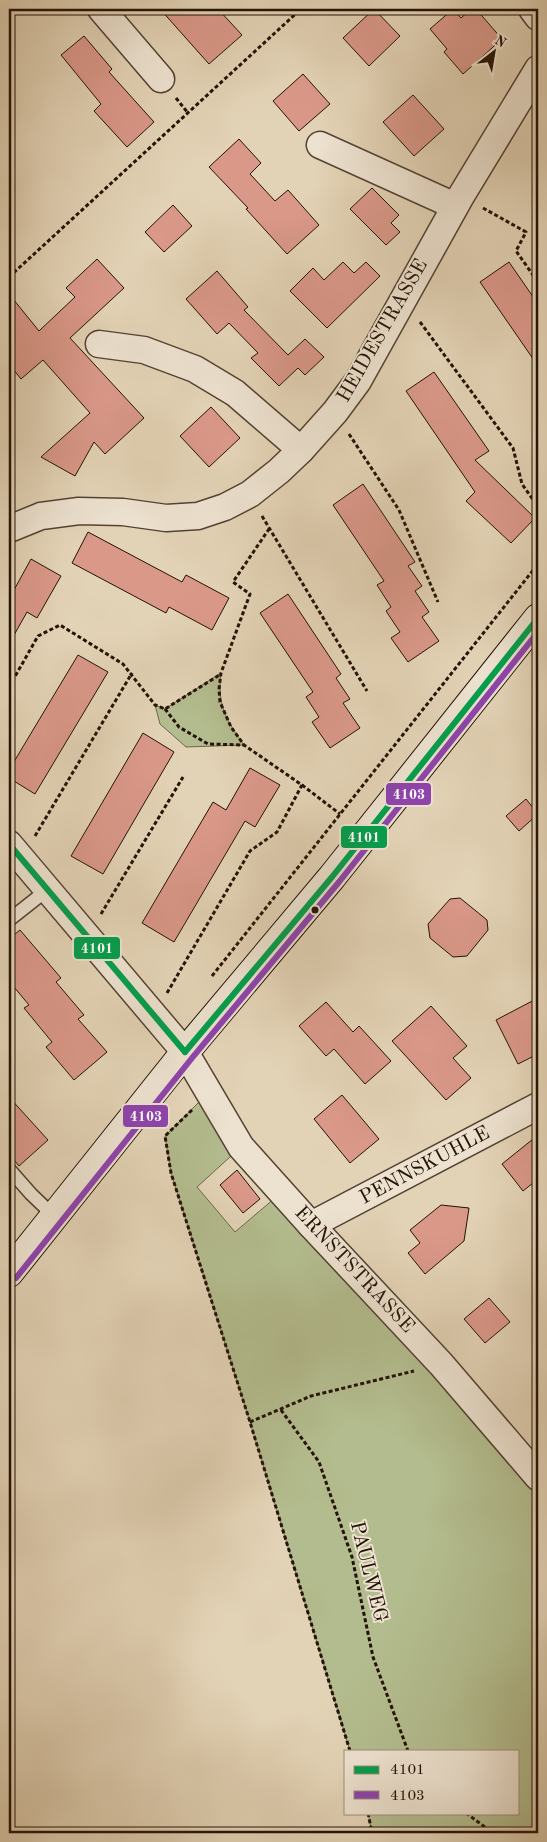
<svg xmlns="http://www.w3.org/2000/svg" width="547" height="1842" font-family="'Old Standard TT',serif">
  <rect width="100%" height="100%" fill="#e3d3b6"/>
  <filter id="stains"><feTurbulence type="fractalNoise" baseFrequency=".004" numOctaves="4"/><feColorMatrix values="0 0 0 0 .2 0 0 0 0 .09 0 0 0 0 .02 0 0 0 .5 -.17"/></filter>
  <radialGradient id="worn" r=".72"><stop offset=".6" stop-color="#630" stop-opacity="0"/><stop offset="1" stop-color="#630" stop-opacity=".3"/></radialGradient>
  <g fill="#b3bc8e" stroke="#6b674a">
    <path d="M 221,673 C 217,705 226,720 244,745 L 186,747 L 160,724 L 155,705 L 165,709 Z"/>
    <path d="M 209,1092 L 241,1147 L 197,1187 L 235,1232 L 282,1192 L 538,1477 L 538,1833 L 372,1833 L 368,1813 L 518,1813 L 518,1751 L 350,1751 L 250,1422 L 171,1173 L 165,1136 Z"/>
  </g>
  <g fill="#da9889" stroke="#231206">
    <path d="M 160,9 L 218,9 L 242,35 L 209,64 Z"/>
    <path d="M 374,9 L 400,36 L 369,66 L 343,38 Z"/>
    <path d="M 453,9 L 461,18 L 471,9 L 476,9 L 502,39 L 463,74 L 444,52 L 447,49 L 430,29 Z"/>
    <path d="M 84,36 L 112,69 L 109,72 L 154,122 L 127,147 L 94,111 L 101,104 L 61,55 Z"/>
    <path d="M 303,74 L 330,104 L 299,131 L 273,101 Z"/>
    <path d="M 413,95 L 444,129 L 414,156 L 383,122 Z"/>
    <path d="M 239,139 L 261,163 L 250,174 L 275,201 L 288,190 L 319,225 L 287,254 L 246,209 L 248,208 L 209,167 Z"/>
    <path d="M 372,188 L 399,215 L 391,223 L 400,232 L 386,245 L 350,209 Z"/>
    <path d="M 173,205 L 192,226 L 164,252 L 145,232 Z"/>
    <path d="M 97,259 L 124,288 L 70,338 L 144,418 L 105,454 L 94,442 L 75,476 L 41,457 L 90,413 L 43,360 L 21,379 L 9,364 L 9,294 L 39,331 L 75,297 L 66,288 Z"/>
    <path d="M 343,262 L 354,273 L 366,262 L 380,276 L 327,328 L 290,291 L 313,268 L 324,280 Z"/>
    <path d="M 509,262 L 538,304 L 538,366 L 480,282 Z"/>
    <path d="M 217,271 L 248,307 L 244,310 L 288,355 L 305,339 L 324,357 L 305,375 L 298,368 L 279,386 L 251,358 L 258,353 L 229,323 L 217,334 L 186,299 Z"/>
    <path d="M 434,372 L 489,451 L 475,460 L 535,518 L 511,543 L 466,501 L 475,492 L 406,391 Z"/>
    <path d="M 211,407 L 240,438 L 209,467 L 180,436 Z"/>
    <path d="M 363,484 L 415,562 L 408,566 L 422,586 L 415,591 L 429,612 L 422,617 L 439,641 L 408,662 L 391,638 L 400,632 L 386,611 L 391,607 L 377,585 L 384,581 L 333,505 Z"/>
    <path d="M 88,532 L 182,582 L 186,575 L 229,598 L 212,630 L 169,607 L 166,613 L 72,563 Z"/>
    <path d="M 31,559 L 61,576 L 37,618 L 27,612 L 9,644 L 9,599 Z"/>
    <path d="M 288,594 L 341,674 L 336,678 L 350,699 L 343,703 L 360,728 L 330,748 L 312,722 L 319,717 L 306,697 L 313,692 L 260,613 Z"/>
    <path d="M 78,655 L 108,672 L 35,794 L 9,778 L 9,770 Z"/>
    <path d="M 143,733 L 174,752 L 103,874 L 71,856 Z"/>
    <path d="M 250,768 L 280,785 L 255,827 L 245,821 L 174,942 L 142,923 L 213,802 L 226,810 Z"/>
    <path d="M 526,799 L 538,814 L 519,831 L 506,816 Z"/>
    <path d="M 460,898 L 487,920 L 488,930 L 467,956 L 453,957 L 430,938 L 428,924 L 450,899 Z"/>
    <path d="M 20,930 L 61,978 L 56,982 L 84,1015 L 78,1019 L 107,1052 L 74,1080 L 46,1047 L 52,1042 L 24,1008 L 29,1005 L 9,981 L 9,939 Z"/>
    <path d="M 538,998 L 538,1054 L 518,1064 L 496,1020 Z"/>
    <path d="M 326,1002 L 353,1032 L 359,1026 L 391,1061 L 365,1084 L 334,1049 L 326,1056 L 299,1026 Z"/>
    <path d="M 431,1006 L 467,1046 L 453,1058 L 471,1078 L 446,1100 L 392,1041 Z"/>
    <path d="M 342,1095 L 379,1139 L 350,1163 L 314,1119 Z"/>
    <path d="M 9,1097 L 48,1140 L 19,1166 L 9,1154 Z"/>
    <path d="M 538,1135 L 538,1179 L 523,1191 L 502,1164 Z"/>
    <path d="M 237,1170 L 260,1199 L 243,1213 L 220,1185 Z"/>
    <path d="M 441,1205 L 469,1208 L 464,1241 L 425,1274 L 408,1253 L 420,1243 L 410,1230 Z"/>
    <path d="M 489,1298 L 510,1322 L 485,1343 L 464,1319 Z"/>
  </g>
  <g fill="none" stroke-linecap="round" stroke-linejoin="round">
    <defs>
      <g id="service">
        <path d="M 9,920 L 47,890"/>
        <path d="M 9,1169 L 31,1194 L 55,1217"/>
      </g>
      <g id="minor">
        <path d="M 101,9 L 161,79"/>
        <path d="M 532,9 L 538,17"/>
        <path d="M 320,145 L 455,206"/>
        <path d="M 99,344 L 144,350 L 195,369 L 235,393 L 301,450"/>
        <path d="M 9,529 L 41,516 L 79,511 L 123,512 L 166,518 L 198,516 L 225,507 L 250,494 L 279,471 L 301,450 L 335,412 L 358,381 L 461,196 L 538,69"/>
        <path d="M 9,844 L 185,1052 L 241,1147 L 311,1225 L 441,1364 L 538,1477"/>
        <path d="M 311,1225 L 538,1106"/>
      </g>
      <path id="secondary" d="M 9,1273 L 185,1052 L 332,877 L 538,618"/>
    </defs>
    <use href="#service" stroke="#534232" stroke-width="15"/>
    <use href="#minor" stroke="#534232" stroke-width="29"/>
    <use href="#secondary" stroke="#231206" stroke-width="30"/>
    <g stroke="#231206" stroke-width="3" stroke-dasharray="4 2.5" stroke-linecap="butt">
      <path d="M 176,98 L 188,113"/>
      <path d="M 483,208 L 526,232 L 516,251 L 538,282"/>
      <path d="M 9,277 L 301,9"/>
      <path d="M 420,322 L 513,448 L 522,484 L 538,507"/>
      <path d="M 349,434 L 399,510 L 438,602"/>
      <path d="M 262,516 L 367,691"/>
      <path d="M 9,687 L 38,636 L 60,625 L 123,664 L 155,705 L 165,709 L 221,674"/>
      <path d="M 165,709 L 179,727 L 208,744 L 244,745"/>
      <path d="M 302,785 L 340,814"/>
      <path d="M 35,836 L 132,673"/>
      <path d="M 101,914 L 183,777"/>
      <path d="M 212,976 L 538,564"/>
      <path d="M 167,993 L 250,851 L 277,832 L 302,785 L 244,745 L 231,727 L 220,702 L 219,689 L 221,673 L 250,594 L 233,582 L 269,529"/>
      <path d="M 192,1110 L 165,1136 L 171,1173 L 250,1422 L 350,1751"/>
      <path d="M 281,1410 L 319,1462 L 352,1557 L 373,1657 L 408,1751"/>
      <path d="M 250,1422 L 311,1396 L 414,1371"/>
      <path d="M 368,1813 L 372,1833"/>
      <path d="M 466,1813 L 493,1833"/>
    </g>
    <use href="#service" stroke="#ede2d0" stroke-width="12"/>
    <use href="#minor" stroke="#ede2d0" stroke-width="26"/>
    <use href="#secondary" stroke="#ede2d0" stroke-width="28"/>
    <defs>
      <g id="bus-1">
        <path d="M 9,844 L 185,1052"/>
        <path d="M 185,1052 L 332,877 L 538,618"/>
      </g>
      <path id="bus-2" d="M 16,1278 L 192,1058 L 339,882 L 538,632"/>
    </defs>
    <use href="#bus-1" stroke="#ede2d0" stroke-width="10"/>
    <use href="#bus-2" stroke="#ede2d0" stroke-width="10"/>
    <use href="#bus-1" stroke="#029f4d" stroke-width="6"/>
    <use href="#bus-2" stroke="#8e44ad" stroke-width="6"/>
  </g>
  <circle fill="#231206" stroke="#ede2d0" stroke-width="2" cx="315" cy="910" r="4.5"/>
  <g text-anchor="middle" dominant-baseline="central" stroke-width="4" stroke-linejoin="round" paint-order="stroke">
    <g font-size="20" fill="#231206" stroke="#ede2d0">
      <text transform="translate(383 331) rotate(-60)">HEIDESTRASSE</text>
      <text transform="translate(425 1166) rotate(-28)">PENNSKUHLE</text>
      <text transform="translate(354 1270) rotate(47)">ERNSTSTRASSE</text>
      <text transform="translate(368 1572) rotate(76)">PAULWEG</text>
    </g>
  </g>
  <g stroke="#ede2d0" stroke-width="2">
    <rect x="385" y="782" width="47" height="24" rx="5" fill="#8e44ad"/>
    <rect x="340" y="825" width="48" height="24" rx="5" fill="#029f4d"/>
    <rect x="73" y="936" width="48" height="24" rx="5" fill="#029f4d"/>
    <rect x="122" y="1104" width="47" height="24" rx="5" fill="#8e44ad"/>
  </g>
  <g font-size="14" text-anchor="middle" font-weight="bold" fill="#fff">
    <text x="409" y="799">4103</text>
    <text x="364" y="842">4101</text>
    <text x="97" y="953">4101</text>
    <text x="146" y="1121">4103</text>
  </g>
  <rect width="547" height="1842" fill="none" stroke="#e3d3b6" stroke-width="30"/>
  <rect x="10" y="10" width="527" height="1822" fill="none" stroke="#231206" stroke-width="2.5"/>
  <rect x="15" y="15" width="517" height="1812" fill="none" stroke="#231206"/>
  <rect x="344" y="1750" width="175" height="65" fill="#ede2d0" stroke="#9c8f7f"/>
  <rect x="354" y="1766" width="25" height="8" fill="#029f4d" stroke="#9c8f7f"/>
  <text x="390" y="1774" font-size="15" fill="#231206">4101</text>
  <rect x="354" y="1791" width="25" height="8" fill="#8e44ad" stroke="#9c8f7f"/>
  <text x="390" y="1800" font-size="15" fill="#231206">4103</text>
  <g transform="translate(494 52) rotate(31)" stroke="#ede2d0" stroke-width="4" paint-order="stroke">
  <path d="M0-4L9 19L0 12L-9 19Z" fill="#231206"/>
  <text y="-8" font-size="14" font-weight="bold" text-anchor="middle" fill="#231206">N</text>
  </g>
  <rect width="100%" height="100%" filter="url(#stains)"/>
  <rect width="100%" height="100%" fill="url(#worn)"/>
</svg>
